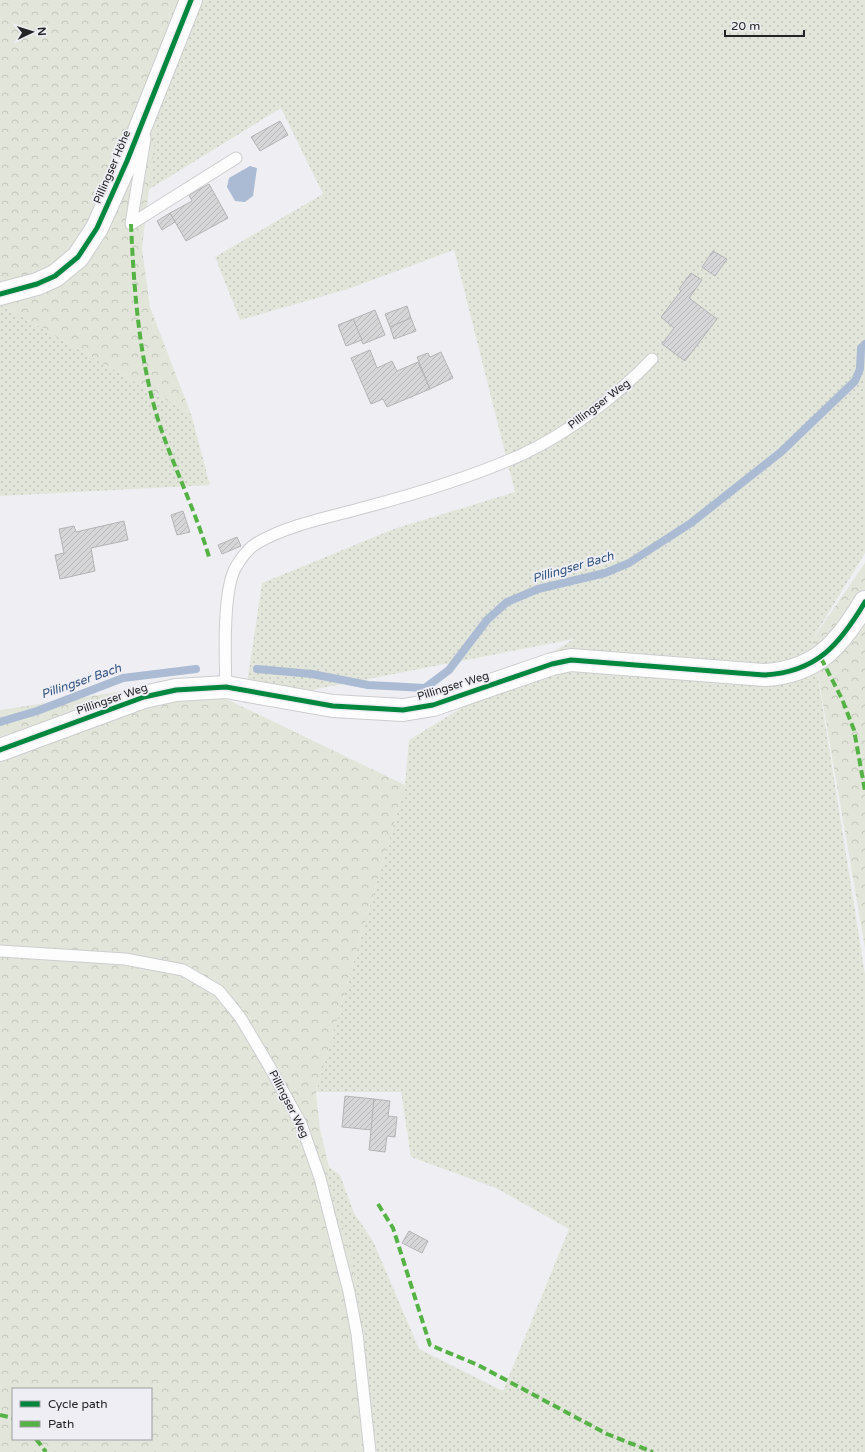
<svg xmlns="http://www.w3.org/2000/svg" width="865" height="1452" font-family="'Varela Round',sans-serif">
  <defs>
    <pattern id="grass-dots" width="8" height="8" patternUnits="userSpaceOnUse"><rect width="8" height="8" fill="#e2e6da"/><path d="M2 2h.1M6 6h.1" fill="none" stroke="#c2c5bb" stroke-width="1.8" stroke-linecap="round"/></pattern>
    <pattern id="forest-crowns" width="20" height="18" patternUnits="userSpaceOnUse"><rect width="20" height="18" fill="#e2e6da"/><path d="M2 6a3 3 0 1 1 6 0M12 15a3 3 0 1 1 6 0" fill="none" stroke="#c2c5bb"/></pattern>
    <pattern id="building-hatch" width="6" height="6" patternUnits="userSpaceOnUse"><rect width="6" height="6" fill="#d6d5d8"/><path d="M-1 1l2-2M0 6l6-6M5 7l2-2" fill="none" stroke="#b8b7b9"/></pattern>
  </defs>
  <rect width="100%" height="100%" fill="#efeff3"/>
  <g fill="url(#grass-dots)">
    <path d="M 200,0 L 865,0 L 865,553 L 812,640 L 865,974 L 865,1452 L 375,1452 L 358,1304 L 327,1178 L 329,1167 L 340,1175 L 354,1213 L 373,1241 L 419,1349 L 503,1391 L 569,1229 L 496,1188 L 411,1157 L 401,1092 L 316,1092 L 405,785 L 409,740 L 574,639 L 244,703 L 262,583 L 394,529 L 515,492 L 454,250 L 348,289 L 240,320 L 215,257 L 323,194 L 281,108 L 148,190 L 166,44 Z"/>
    <path d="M 0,304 L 191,414 L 210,485 L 0,496 Z"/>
  </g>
  <g fill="url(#forest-crowns)" fill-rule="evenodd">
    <path d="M 0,0 L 200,0 L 166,44 L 142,248 L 150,307 L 191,414 L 0,304 Z"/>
    <path d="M 865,563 L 865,948 L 812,640 Z"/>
    <path d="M 189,681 L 405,785 L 316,1092 L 320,1129 L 329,1167 L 327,1178 L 352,1257 L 375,1452 L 0,1452 L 0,710 ZM 13,1389 L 151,1389 L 151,1439 L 13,1439 Z"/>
  </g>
  <path fill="#aabbd3" d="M 250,166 L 257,168 L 253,196 L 245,202 L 235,201 L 227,187 L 229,178 Z"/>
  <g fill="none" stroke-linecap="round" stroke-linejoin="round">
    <g stroke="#aabbd3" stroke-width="8">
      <path d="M 257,669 L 312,674 L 368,685 L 425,688 L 449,670 L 487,620 L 507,602 L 538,589 L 605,573 L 629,563 L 691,523 L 781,452 L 855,381 L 860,369 L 861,348 L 865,344"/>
      <path d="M 0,722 L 37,711 L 123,678 L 196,669"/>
    </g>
  </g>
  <g fill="url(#building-hatch)" stroke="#b4b3b6">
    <path d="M 280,121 L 288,135 L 260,151 L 251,137 Z"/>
    <path d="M 209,184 L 228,218 L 186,241 L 170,213 L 192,201 L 189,195 Z"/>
    <path d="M 170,213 L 175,222 L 162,230 L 157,221 Z"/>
    <path d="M 713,251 L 727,259 L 715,276 L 702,267 Z"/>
    <path d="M 691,273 L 702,280 L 689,298 L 717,319 L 685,361 L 662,344 L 674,328 L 661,317 L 681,291 L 679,289 Z"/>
    <path d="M 407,306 L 411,318 L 390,327 L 385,314 Z"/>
    <path d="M 375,310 L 385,335 L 363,344 L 353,319 Z"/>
    <path d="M 411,318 L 416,331 L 394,339 L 390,327 Z"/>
    <path d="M 353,319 L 362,340 L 346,346 L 338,325 Z"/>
    <path d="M 370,350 L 377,368 L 392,361 L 397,371 L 418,362 L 430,389 L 387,407 L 383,399 L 371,404 L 351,358 Z"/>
    <path d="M 441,352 L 453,378 L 430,389 L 417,357 L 428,353 L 430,357 Z"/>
    <path d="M 183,511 L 190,532 L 177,535 L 171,515 Z"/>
    <path d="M 124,521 L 128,540 L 91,548 L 95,571 L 60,579 L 55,555 L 64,553 L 59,529 L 74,526 L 76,532 Z"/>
    <path d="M 237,537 L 241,546 L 222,554 L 218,545 Z"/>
    <path d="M 345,1096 L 374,1099 L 372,1130 L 342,1127 Z"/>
    <path d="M 374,1099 L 390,1101 L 388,1116 L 397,1117 L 395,1137 L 387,1136 L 385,1152 L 369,1150 Z"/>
    <path d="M 409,1231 L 428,1241 L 422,1253 L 402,1243 Z"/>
  </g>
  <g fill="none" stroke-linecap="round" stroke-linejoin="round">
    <defs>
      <g id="lane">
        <path d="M 145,138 L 131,224 L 236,158"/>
        <path d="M 226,687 C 225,659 222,587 237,565 C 242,557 250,547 257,543 C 290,524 331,517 366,507 C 419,493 471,477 521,455 C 568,433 616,397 652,359"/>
        <path d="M 0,951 L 125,959 L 183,970 L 219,991 L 240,1017 L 268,1064 L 301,1124 L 320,1178 L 349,1292 L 357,1334 L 370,1452"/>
      </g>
      <g id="street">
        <path d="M 0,294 L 37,284 L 55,276 L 78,257 L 97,228 L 127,161 L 191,0"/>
        <path d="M 0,750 L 144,697 L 176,690 L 226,687 L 333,706 L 403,710 L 433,705 L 552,664 L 571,660 L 765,675 C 817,672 840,644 865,602"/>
      </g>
    </defs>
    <use href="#lane" stroke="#cdcdd0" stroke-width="13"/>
    <use href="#street" stroke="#cdcdd0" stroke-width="24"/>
    <use href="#lane" stroke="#fdfdfd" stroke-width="11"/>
    <use href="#street" stroke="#fdfdfd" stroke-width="22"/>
    <g stroke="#55b245" stroke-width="4" stroke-dasharray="8 4" stroke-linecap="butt">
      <path d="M 131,224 C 134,291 139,361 160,426 C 175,470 196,512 209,557"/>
      <path d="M 821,658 L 842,699 L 854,730 L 865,791"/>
      <path d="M 378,1204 L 393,1228 L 430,1345 L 478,1365 L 607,1434 L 653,1452"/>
      <path d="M 0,1415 L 13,1418"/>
      <path d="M 36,1439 L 46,1452"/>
    </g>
    <defs>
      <g id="cycleway">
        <path d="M 0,294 L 37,284 L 55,276 L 78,257 L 97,228 L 127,161 L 191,0"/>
        <path d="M 0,750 L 144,697 L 176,690 L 226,687 L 333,706 L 403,710 L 433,705 L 552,664 L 571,660 L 765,675 C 817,672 840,644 865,602"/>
      </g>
    </defs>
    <use href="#cycleway" stroke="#eeeef4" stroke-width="8"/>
    <use href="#cycleway" stroke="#00873e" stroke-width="5"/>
  </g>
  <g text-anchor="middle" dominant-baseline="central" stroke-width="4" stroke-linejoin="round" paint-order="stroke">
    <g font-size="11" fill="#242426" stroke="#eeeef4">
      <text transform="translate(112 167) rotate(-67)">Pillingser Höhe</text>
      <text transform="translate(599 404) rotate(-37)">Pillingser Weg</text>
      <text transform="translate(453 686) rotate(-17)">Pillingser Weg</text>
      <text transform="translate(112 699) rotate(-19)">Pillingser Weg</text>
      <text transform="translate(289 1104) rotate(63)">Pillingser Weg</text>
    </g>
    <g font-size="12" font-style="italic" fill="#30537f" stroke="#eeeef4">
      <text transform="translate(573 567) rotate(-16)">Pillingser Bach</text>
      <text transform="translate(81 681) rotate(-19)">Pillingser Bach</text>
    </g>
  </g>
  <rect x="12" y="1388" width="140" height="52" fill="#eeeef4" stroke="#9d9da2"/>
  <rect x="20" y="1401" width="20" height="6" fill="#00873e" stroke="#9d9da2"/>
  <text x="48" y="1408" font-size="12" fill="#242426">Cycle path</text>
  <rect x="20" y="1421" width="20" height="6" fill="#55b245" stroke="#9d9da2"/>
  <text x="48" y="1428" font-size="12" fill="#242426">Path</text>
  <g transform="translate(32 32) rotate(86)" stroke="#eeeef4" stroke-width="3" paint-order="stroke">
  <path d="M0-3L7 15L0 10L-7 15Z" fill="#242426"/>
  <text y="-6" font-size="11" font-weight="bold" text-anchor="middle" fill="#242426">N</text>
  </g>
  <path d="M725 30v6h79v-6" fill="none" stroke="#242426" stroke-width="2"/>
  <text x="731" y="30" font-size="12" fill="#242426" stroke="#eeeef4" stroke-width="3" paint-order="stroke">20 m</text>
</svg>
